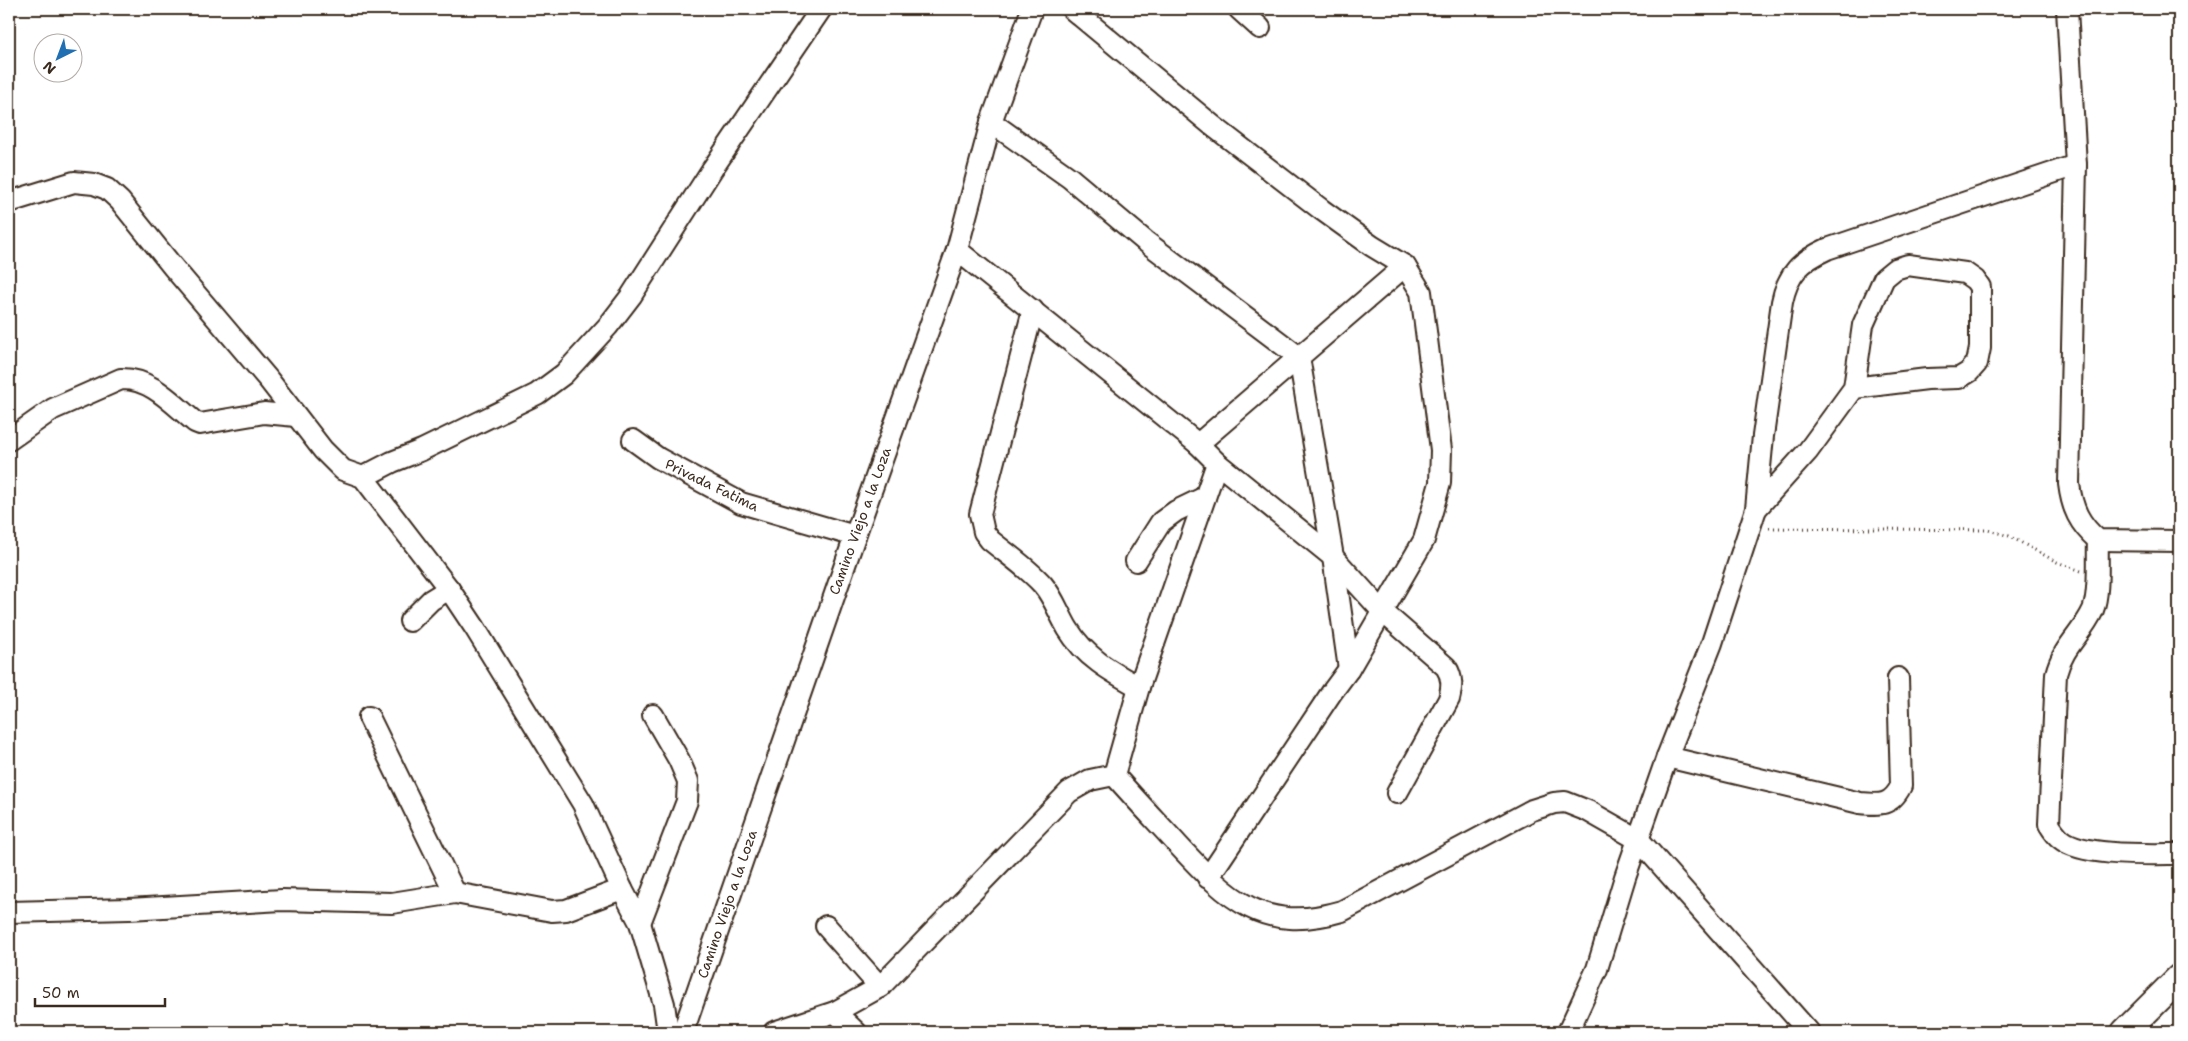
<svg xmlns="http://www.w3.org/2000/svg" width="2188" height="1041" font-family="'Shantell Sans',sans-serif">
  <rect width="100%" height="100%" fill="#fff"/>
  <filter id="ink" filterUnits="userSpaceOnUse"><feTurbulence type="fractalNoise" baseFrequency=".02" numOctaves="2"/><feDisplacementMap in="SourceGraphic" scale="10" xChannelSelector="R" yChannelSelector="G"/><feConvolveMatrix kernelMatrix="1 2 1 2 8 2 1 2 1" color-interpolation-filters="sRGB"/></filter>
  <g filter="url(#ink)">
    <g fill="none" stroke-linecap="round" stroke-linejoin="round">
      <defs>
        <g id="minor">
          <path d="M 1072,9 L 1213,126 L 1322,210 L 1372,246 L 1405,266 L 1421,292 L 1441,450 L 1440,483 L 1424,540 L 1349,669 L 1332,692 L 1208,878"/>
          <path d="M 1239,9 L 1260,28"/>
          <path d="M 2067,9 L 2076,165 L 2069,484 C 2072,508 2079,524 2098,540 L 2179,541"/>
          <path d="M 991,122 L 1070,178 L 1145,241 L 1299,357 L 1333,557 L 1349,669"/>
          <path d="M 9,202 L 74,182 L 94,184 L 107,189 L 120,201 L 173,267 L 268,379 L 323,450 L 343,470 L 363,477 L 449,589 L 475,628 L 583,804 L 622,889 L 640,923 L 664,1004 L 668,1032"/>
          <path d="M 957,250 L 1198,444 L 1217,463 L 1333,557 L 1383,612 L 1446,667 C 1453,678 1452,687 1449,699 L 1397,793"/>
          <path d="M 1033,310 L 980,514 L 984,532 L 990,540 C 1007,554 1028,568 1043,585 C 1054,598 1059,614 1068,629 C 1085,657 1110,671 1139,687"/>
          <path d="M 9,440 L 53,409 L 121,379 C 151,378 173,404 195,422 L 200,424 L 264,413 L 296,416"/>
          <path d="M 633,440 L 658,458 L 741,503 L 855,536"/>
          <path d="M 1198,444 L 1405,266"/>
          <path d="M 363,477 L 392,462 L 422,450 L 537,394 L 564,374 L 608,326 L 631,296 L 713,168 L 821,9"/>
          <path d="M 1756,509 L 1808,451 L 1854,388 L 1863,325 L 1884,278 L 1895,269 L 1908,265 L 1965,273 L 1975,280 L 1980,287 L 1980,348 L 1977,363 L 1969,372 L 1959,378 L 1927,379 L 1854,388"/>
          <path d="M 2098,540 C 2097,560 2100,592 2093,610 C 2082,634 2063,646 2056,674 L 2049,824 C 2052,829 2056,835 2061,839 C 2082,857 2152,854 2179,854"/>
          <path d="M 1136,561 L 1161,522 L 1176,511 L 1205,497"/>
          <path d="M 410,621 L 431,600 L 449,589"/>
          <path d="M 369,717 L 455,893"/>
          <path d="M 1667,757 L 1860,803 C 1880,805 1891,806 1901,786 L 1898,678"/>
          <path d="M 1114,775 C 1135,799 1157,822 1178,845 C 1229,900 1263,934 1342,911 L 1532,810 L 1554,803 L 1565,802 L 1588,811 L 1639,840 L 1809,1032"/>
          <path d="M 9,912 L 129,909 L 282,900 L 392,903 L 455,893 L 552,911 L 566,910 L 622,889"/>
          <path d="M 640,923 L 687,801 L 688,781 L 679,760 L 653,715"/>
          <path d="M 826,926 L 880,987"/>
          <path d="M 835,1012 L 856,1032"/>
          <path d="M 683,1032 L 855,536 L 957,250 L 991,122 L 1032,9"/>
          <path d="M 774,1032 L 835,1012 L 880,987 L 1069,792 L 1090,780 L 1114,775 L 1139,687 L 1217,463"/>
          <path d="M 1568,1032 L 1597,969 L 1625,877 L 1667,757 L 1712,643 L 1756,509 L 1763,436 L 1782,302 C 1788,273 1801,261 1827,249 L 2076,165"/>
        </g>
        <path id="tertiary" d="M 2125,1032 L 2179,978"/>
      </defs>
      <use href="#minor" stroke="#3b2a1e" stroke-width="24"/>
      <use href="#tertiary" stroke="#3b2a1e" stroke-width="30"/>
      <path stroke="#3b2a1e" stroke-width="3" stroke-dasharray="1 4" stroke-linecap="butt" d="M 1769,528 L 1988,530 L 2009,536 L 2057,562 L 2081,571"/>
      <use href="#minor" stroke="#fff" stroke-width="20"/>
      <use href="#tertiary" stroke="#fff" stroke-width="26"/>
    </g>
  </g>
  <g text-anchor="middle" dominant-baseline="central" stroke-width="4" stroke-linejoin="round" paint-order="stroke">
    <g font-size="14" fill="#3b2a1e" stroke="#fff">
      <text transform="translate(712 485) rotate(26)">Privada Fatima</text>
      <text transform="translate(860 521) rotate(-70)">Camino Viejo a la Loza</text>
      <text transform="translate(727 904) rotate(-71)">Camino Viejo a la Loza</text>
    </g>
  </g>
  <rect width="2188" height="1041" fill="none" stroke="#fff" stroke-width="30"/>
  <rect x="15" y="15" width="2158" height="1011" fill="none" stroke="#3b2a1e" stroke-width="2" filter="url(#ink)"/>
  <g transform="translate(58 58) rotate(222)"><circle r="24" fill="#ffffff" stroke="#b1aaa5"/>
  <path d="M0-4L9 19L0 12L-9 19Z" fill="#1f6fb2"/>
  <text y="-8" font-size="14" font-weight="bold" text-anchor="middle" fill="#3b2a1e">N</text>
  </g>
  <path d="M35 998v8h130v-8" fill="none" stroke="#3b2a1e" stroke-width="2.5"/>
  <text x="42" y="998" font-size="15" fill="#3b2a1e" stroke="#ffffff" stroke-width="4" paint-order="stroke">50 m</text>
</svg>
